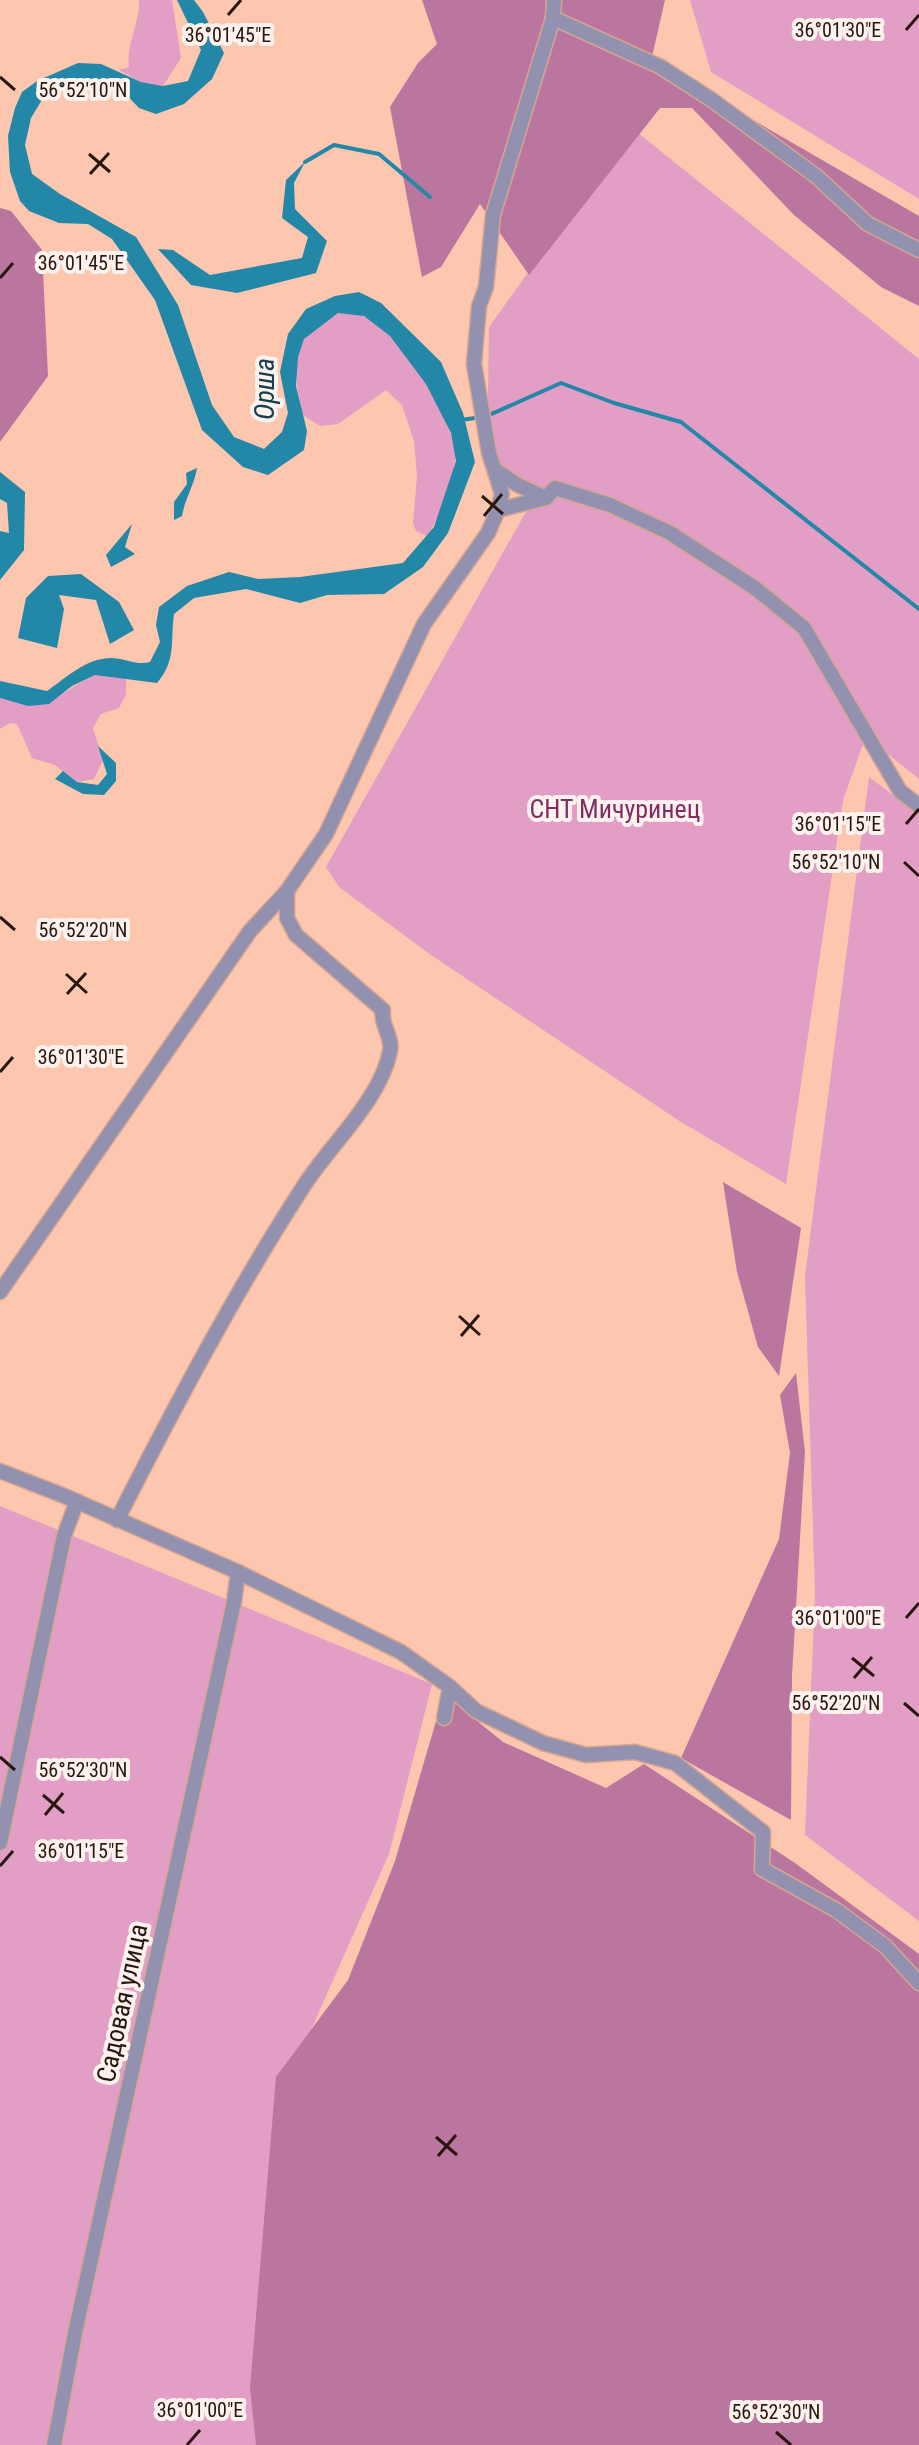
<svg xmlns="http://www.w3.org/2000/svg" width="919" height="2445" font-family="'Roboto Condensed',sans-serif">
  <rect width="100%" height="100%" fill="#fcc6af"/>
  <g fill="#e29ec5">
    <path d="M 139,0 L 172,0 L 181,58 L 163,86 L 141,82 L 119,70 L 129,67 C 126,43 140,24 139,0 Z"/>
    <path d="M 690,0 L 919,0 L 919,199 L 711,72 Z"/>
    <path d="M 632,128 L 919,359 L 919,779 L 866,736 L 843,800 L 786,1184 L 681,1122 L 431,955 L 339,887 L 326,867 L 532,501 L 487,455 L 489,327 Z"/>
    <path d="M 338,313 C 346,314 355,313 363,316 C 398,328 460,425 455,462 C 453,478 437,524 427,536 L 416,531 L 413,523 L 417,476 L 414,441 L 402,405 L 386,390 L 338,424 L 320,426 L 303,415 C 298,393 290,362 304,340 C 310,330 328,321 338,313 Z"/>
    <path d="M 95,675 L 126,677 L 126,694 L 119,708 L 101,714 L 93,728 L 103,760 L 94,779 L 77,782 L 55,765 L 32,758 L 17,724 L 10,723 L 0,729 L 0,698 C 55,714 49,697 95,675 Z"/>
    <path d="M 869,777 L 919,815 L 919,1921 L 805,1835 L 815,1593 L 805,1276 Z"/>
    <path d="M 0,1506 L 432,1684 L 389,1854 L 280,2100 L 265,2445 L 0,2445 Z"/>
  </g>
  <g fill="#ba769e">
    <path d="M 422,0 L 665,0 L 651,61 L 919,216 L 919,306 L 881,287 L 794,215 L 692,108 L 660,108 L 529,275 L 480,204 L 441,267 L 422,277 L 390,107 L 418,63 L 437,44 Z"/>
    <path d="M 0,208 L 11,211 L 42,250 L 48,376 L 0,442 Z"/>
    <path d="M 723,1182 L 801,1228 L 779,1376 L 758,1347 L 737,1272 Z"/>
    <path d="M 796,1373 L 805,1452 L 792,1676 L 791,1820 L 681,1758 L 779,1539 L 790,1453 L 780,1395 Z"/>
    <path d="M 444,1694 L 503,1742 L 606,1788 L 644,1764 L 795,1863 L 919,1954 L 919,2445 L 256,2445 L 250,2388 L 276,2077 L 348,1980 L 395,1861 Z"/>
  </g>
  <g fill="#2387a7">
    <path d="M 177,0 L 194,0 L 203,12 L 224,53 L 212,79 L 184,104 L 156,114 L 139,108 L 118,86 L 89,83 L 70,87 L 43,98 L 31,118 L 25,145 L 32,174 L 60,194 L 136,237 L 178,305 L 212,405 L 234,437 L 264,449 L 282,432 L 288,413 L 280,372 L 288,334 L 306,309 L 335,296 L 359,292 L 381,303 L 441,362 L 463,413 L 475,462 L 448,533 L 423,567 L 384,594 L 327,595 L 300,603 L 246,589 L 194,598 L 174,614 C 170,641 177,660 157,683 L 95,675 L 72,686 L 49,704 L 28,706 L 0,698 L 0,681 L 47,691 C 66,678 86,658 111,658 C 124,658 137,666 150,662 L 160,642 L 156,625 L 159,607 L 187,586 L 229,572 L 258,579 L 300,577 L 403,563 L 434,527 L 456,461 L 451,433 L 426,384 L 390,336 L 364,316 L 338,313 L 304,339 L 298,357 L 296,386 L 307,431 L 304,450 L 268,475 L 243,467 L 202,430 L 155,300 L 112,239 L 88,224 L 59,223 L 29,211 L 20,201 L 10,172 L 8,136 L 15,108 L 22,92 L 37,81 L 78,63 L 101,64 L 141,82 L 163,86 L 188,81 L 201,50 Z"/>
    <path d="M 305,162 L 294,183 L 295,209 L 327,241 L 316,273 L 237,293 L 191,285 L 158,249 L 173,250 L 210,275 L 302,258 L 308,237 L 282,218 L 286,180 Z"/>
    <path d="M 197,468 C 194,486 185,498 182,516 L 174,520 L 174,502 L 187,484 L 186,473 Z"/>
    <path d="M 0,472 L 25,492 L 24,550 L 0,580 L 0,531 L 9,533 L 7,503 L 0,499 Z"/>
    <path d="M 132,524 L 125,547 L 135,554 L 111,567 L 106,555 Z"/>
    <path d="M 81,574 L 119,602 L 134,630 L 110,644 L 96,600 L 59,595 L 64,609 L 57,648 L 18,638 L 26,598 L 48,576 Z"/>
    <path d="M 98,746 L 116,763 L 116,781 L 104,795 L 83,794 L 55,779 L 63,771 L 77,782 L 98,785 L 107,774 Z"/>
  </g>
  <g fill="none" stroke-linecap="round" stroke-linejoin="round">
    <g stroke="#2387a7" stroke-width="4">
      <path d="M 305,162 L 334,145 L 379,154 L 430,197"/>
      <path d="M 487,416 L 561,383 L 614,403 L 681,422 L 919,609"/>
      <path d="M 461,420 L 475,418"/>
    </g>
    <defs>
      <g id="street">
        <path d="M 553,18 L 661,67 L 712,100 L 816,176 L 868,224 L 919,250"/>
        <path d="M 497,471 L 516,484 L 546,498 L 555,488 L 610,505 L 670,533 L 755,588 L 804,628 L 900,791 L 919,806"/>
        <path d="M 498,510 L 545,498"/>
        <path d="M 0,1292 L 250,931 L 287,891 L 326,834 L 424,624 L 488,533 L 498,510 L 502,494 L 489,453 L 474,364 L 479,306 L 486,287 L 493,215 L 553,18 L 554,0"/>
        <path d="M 0,1471 L 62,1495 L 238,1572 L 401,1652 L 450,1687 L 476,1711 L 543,1743 L 586,1755 L 635,1752 L 675,1763 L 763,1832 L 762,1869 L 836,1910 L 885,1946 L 919,1983"/>
        <path d="M 117,1520 C 175,1406 235,1292 305,1184 C 331,1144 381,1099 390,1051 C 393,1037 380,1024 383,1010 L 296,935 L 287,918 L 287,891"/>
        <path d="M 444,1718 L 450,1687"/>
        <path d="M 0,1843 L 64,1536 L 77,1501"/>
        <path d="M 54,2445 L 75,2333 L 234,1602 L 238,1572"/>
      </g>
    </defs>
    <use href="#street" stroke="#d6a692" stroke-width="17"/>
    <use href="#street" stroke="#9292b0" stroke-width="14"/>
  </g>
  <path fill="none" stroke="#29160e" stroke-width="3" d="M 228,15 L 241,0M 906,30 L 919,15M 0,77 L 15,90M 89,154 L 110,172M 90,174 L 109,153M 0,278 L 13,263M 482,496 L 503,514M 484,516 L 502,494M 906,824 L 919,809M 904,862 L 919,876M 0,917 L 15,930M 66,974 L 87,993M 67,994 L 86,973M 0,1072 L 13,1057M 459,1316 L 480,1335M 461,1336 L 479,1315M 906,1618 L 919,1603M 852,1658 L 874,1676M 854,1678 L 872,1657M 904,1703 L 919,1716M 0,1757 L 15,1770M 43,1795 L 64,1813M 45,1815 L 63,1793M 0,1866 L 13,1851M 436,2137 L 457,2155M 438,2156 L 456,2135M 776,2432 L 791,2445M 187,2445 L 200,2430"/>
  <g text-anchor="middle" dominant-baseline="central" stroke-width="8" stroke-linejoin="round" paint-order="stroke">
    <g font-size="26" fill="#7f2d62" stroke="#fdf2ed">
      <text x="615" y="809">СНТ Мичуринец</text>
    </g>
    <g font-size="26" fill="#29160e" stroke="#fdf2ed">
      <text transform="translate(122 2003) rotate(-78)">Садовая улица</text>
    </g>
    <g font-size="28" font-style="italic" fill="#17404e" stroke="#fdf2ed">
      <text transform="translate(264 389) rotate(-90)">Орша</text>
    </g>
  </g>
  <g font-size="20" text-anchor="middle" fill="#29160e" stroke="#fdf2ed" stroke-width="8" stroke-linejoin="round" paint-order="stroke">
    <text x="838" y="37">36°01'30"E</text>
    <text x="228" y="42">36°01'45"E</text>
    <text x="83" y="97">56°52'10"N</text>
    <text x="81" y="270">36°01'45"E</text>
    <text x="838" y="831">36°01'15"E</text>
    <text x="836" y="869">56°52'10"N</text>
    <text x="83" y="937">56°52'20"N</text>
    <text x="81" y="1064">36°01'30"E</text>
    <text x="838" y="1625">36°01'00"E</text>
    <text x="836" y="1710">56°52'20"N</text>
    <text x="83" y="1777">56°52'30"N</text>
    <text x="81" y="1858">36°01'15"E</text>
    <text x="200" y="2417">36°01'00"E</text>
    <text x="776" y="2419">56°52'30"N</text>
  </g>
</svg>
